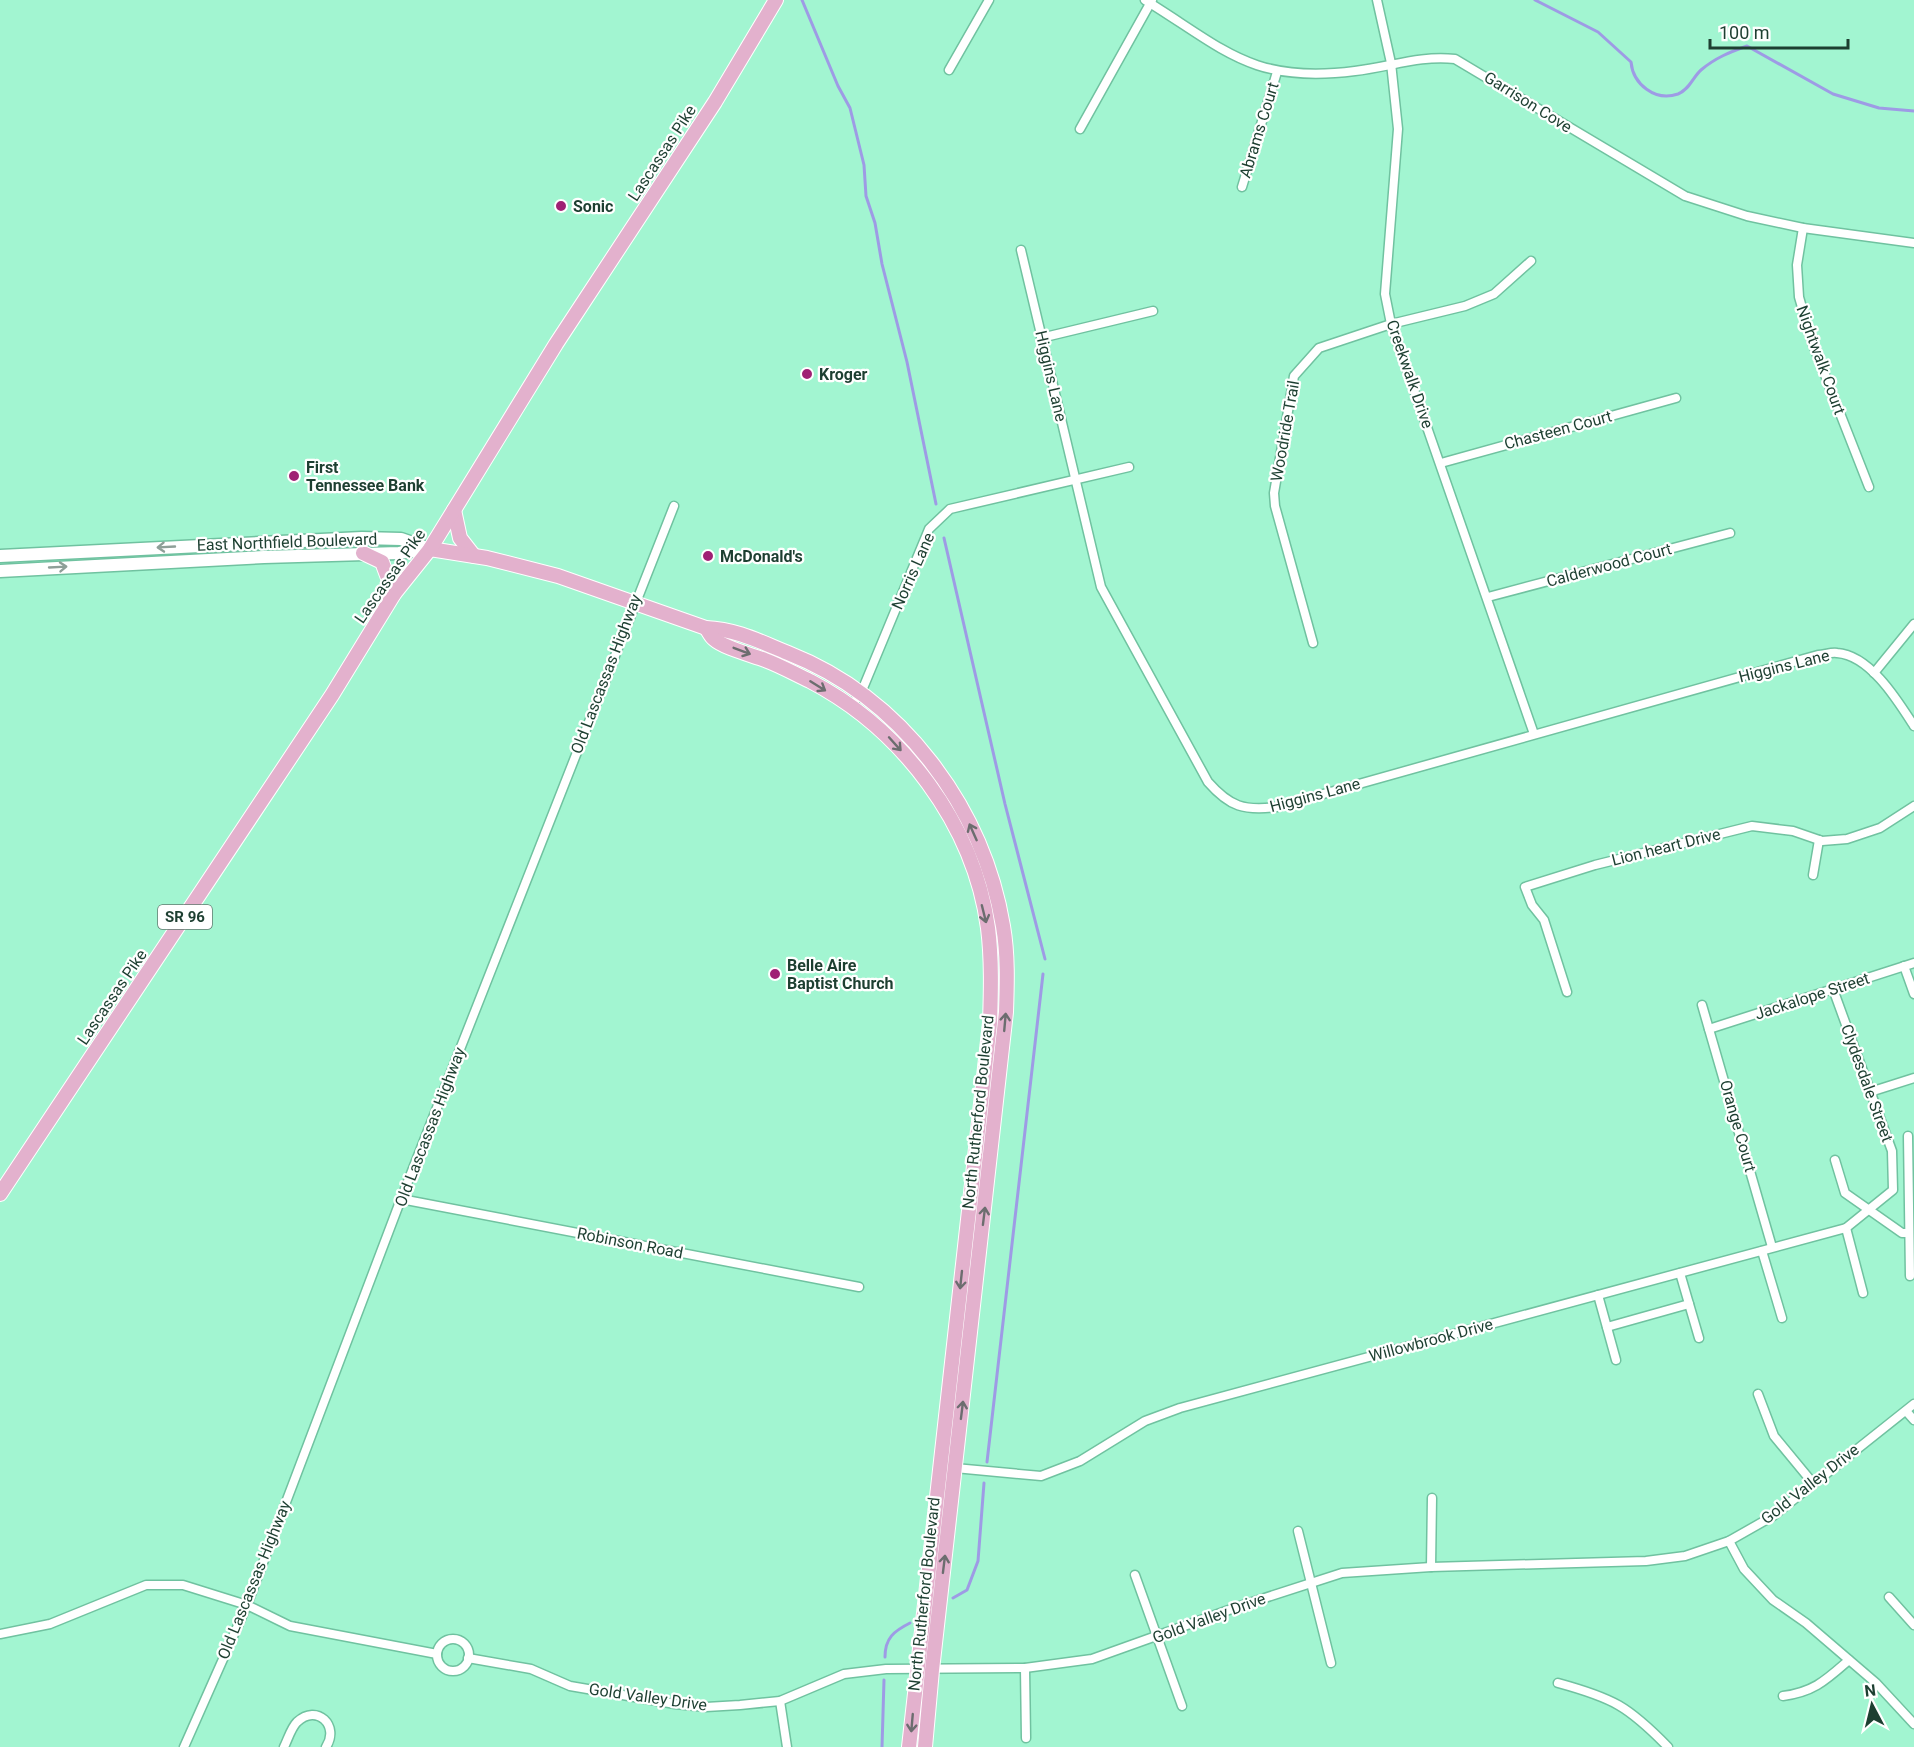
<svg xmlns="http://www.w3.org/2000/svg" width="1914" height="1747" font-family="Roboto,sans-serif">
  <rect width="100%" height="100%" fill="#a2f5d1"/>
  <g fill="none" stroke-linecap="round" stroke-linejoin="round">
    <g stroke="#9e9be5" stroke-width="3">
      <path d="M 802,0 L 838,86 L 850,108 L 864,165 L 866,196 L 875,223 L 882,264 L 907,362 L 936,504"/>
      <path d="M 1535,0 L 1598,32 L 1631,62 C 1633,84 1655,102 1678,94 C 1690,89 1693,77 1701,70 C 1715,58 1730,52 1747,46 L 1833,94 L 1879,108 L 1914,111"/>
      <path d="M 944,538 L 1005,804 L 1045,959"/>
      <path d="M 987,1462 L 1043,974"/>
      <path d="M 953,1598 L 967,1590 L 978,1561 L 984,1483"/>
      <path d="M 885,1657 C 885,1638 894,1631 910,1623"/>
      <path d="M 882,1747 L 884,1680"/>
    </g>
    <defs>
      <g id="minor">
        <path d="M 1145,0 C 1226,50 1252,84 1355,71 C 1390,67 1420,55 1455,59 L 1685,196 L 1747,216 L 1803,228 L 1914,243"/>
        <path d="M 1377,0 L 1391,63 L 1398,129 L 1385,294 L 1391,324 L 1534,734"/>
        <path d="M 949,70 L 989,0"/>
        <path d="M 1080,129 L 1152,0"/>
        <path d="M 1242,187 L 1277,72"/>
        <path d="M 1803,228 L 1797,265 L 1799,297 L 1812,342 L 1869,487"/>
        <path d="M 1021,250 L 1101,587 L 1208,782 C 1230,807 1244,811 1277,807 L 1818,655 C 1824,655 1831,652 1837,653 C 1870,655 1898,701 1914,726"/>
        <path d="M 1041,338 L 1153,311"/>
        <path d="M 1441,463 L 1676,398"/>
        <path d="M 1488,597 L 1730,533"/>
        <path d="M 1313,643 L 1275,506 L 1274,493 L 1294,376 L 1319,348 L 1391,324 L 1465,306 L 1494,294 L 1531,261"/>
        <path d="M 1874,673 L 1914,624"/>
        <path d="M 850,707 L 861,693 L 929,529 L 950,509 L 1129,467"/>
        <path d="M 1813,875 L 1819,840"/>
        <path d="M 1904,966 L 1914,994"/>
        <path d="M 1567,992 L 1544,920 L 1532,905 L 1525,887 L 1595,865 L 1752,826 L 1793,831 L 1822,841 L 1847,839 L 1880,828 L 1914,806"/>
        <path d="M 1702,1005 L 1772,1247"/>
        <path d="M 1709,1029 L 1914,963"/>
        <path d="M 1870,1092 L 1914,1078"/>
        <path d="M 1908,1136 L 1910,1276"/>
        <path d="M 1835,1160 L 1845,1193 L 1902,1233 L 1909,1233"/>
        <path d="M 401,1199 L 859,1287"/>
        <path d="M 1846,1228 L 1863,1293"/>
        <path d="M 1762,1251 L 1782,1318"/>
        <path d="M 1680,1273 L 1699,1338"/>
        <path d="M 1598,1295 L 1616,1360"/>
        <path d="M 1607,1327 L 1689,1304"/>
        <path d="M 1758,1394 L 1774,1436 L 1812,1482"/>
        <path d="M 1906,1411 L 1914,1420"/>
        <path d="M 955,1468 L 1041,1476 L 1080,1461 L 1145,1421 L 1180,1408 L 1846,1228 L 1893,1190 L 1892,1151 L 1833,989"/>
        <path d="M 1298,1531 L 1331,1663"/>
        <path d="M 1729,1541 L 1744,1569 L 1773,1600 L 1806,1623 L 1876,1683 L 1914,1724"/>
        <path d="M 1431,1567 L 1432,1498"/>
        <path d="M 1135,1575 L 1182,1706"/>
        <path d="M 1889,1597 L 1914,1625"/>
        <path d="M 0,1634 L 50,1624 L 146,1585 L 183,1585 L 247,1605 L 290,1626 L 437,1654"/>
        <circle cx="453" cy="1655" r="16"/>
        <path d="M 468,1658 L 531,1669 L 570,1686 L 675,1704 L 706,1707 L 740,1705 L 780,1701 L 844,1674 L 886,1669 L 1025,1668 L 1092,1659 L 1240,1606 L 1342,1573 L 1431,1567 L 1646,1561 L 1685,1556 L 1729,1541 L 1773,1516 L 1914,1404"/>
        <path d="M 1025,1668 L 1026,1738"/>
        <path d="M 1558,1683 C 1613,1698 1628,1706 1668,1747"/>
        <path d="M 1783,1696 C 1814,1692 1826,1680 1849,1660"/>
        <path d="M 780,1701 L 787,1747"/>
        <path d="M 184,1747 L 247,1605 L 401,1199 L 674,506"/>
        <path d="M 284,1747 C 288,1739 291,1728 297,1722 C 317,1703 340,1726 326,1747"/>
      </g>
      <g id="secondary">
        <path d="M 0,556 L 362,538 L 401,539 L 430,549"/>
        <path d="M 0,571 L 264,557 L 399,553 L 426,549"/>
      </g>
      <g id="primary">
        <path d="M 454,510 L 460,538 L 474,556"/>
        <path d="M 430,549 L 487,558 L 558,576 L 706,628 C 736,629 761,642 788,653 C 902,698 983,807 1003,926 C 1008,955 1007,984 1006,1012 L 932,1670 L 925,1747"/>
        <path d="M 363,553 L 382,562 L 394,594"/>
        <path d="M 706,628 C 709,632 711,637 714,639 C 724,648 752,655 765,660 C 781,666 795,674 810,681 C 902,729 974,824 988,928 C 992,960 991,992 990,1023 L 909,1747"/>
        <path d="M 0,1194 L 332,695 L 394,594 L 430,549 L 556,344 L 715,102 L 776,0"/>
      </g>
    </defs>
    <use href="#minor" stroke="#70c2a0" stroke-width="11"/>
    <use href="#secondary" stroke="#70c2a0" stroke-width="15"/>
    <use href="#primary" stroke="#fff" stroke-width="16"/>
    <use href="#minor" stroke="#fff" stroke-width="8"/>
    <use href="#secondary" stroke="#fff" stroke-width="12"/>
    <use href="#primary" stroke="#e3b1cd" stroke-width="14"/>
  </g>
  <defs><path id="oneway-shaft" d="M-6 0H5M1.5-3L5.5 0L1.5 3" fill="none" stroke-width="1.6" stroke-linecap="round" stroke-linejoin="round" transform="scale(1.5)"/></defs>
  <g stroke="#8e9f98">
    <use href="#oneway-shaft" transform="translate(166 547) rotate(177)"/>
    <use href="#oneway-shaft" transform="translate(58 567) rotate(-3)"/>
  </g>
  <g stroke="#6c6d6f">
    <use href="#oneway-shaft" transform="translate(742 651) rotate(21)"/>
    <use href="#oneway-shaft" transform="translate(818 686) rotate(32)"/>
    <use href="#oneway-shaft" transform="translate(895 744) rotate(48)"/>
    <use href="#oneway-shaft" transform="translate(973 832) rotate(-114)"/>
    <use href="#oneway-shaft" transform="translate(984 914) rotate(76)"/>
    <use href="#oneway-shaft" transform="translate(1005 1022) rotate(-85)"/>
    <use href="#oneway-shaft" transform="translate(984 1216) rotate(-83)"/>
    <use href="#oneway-shaft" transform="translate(961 1280) rotate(96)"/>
    <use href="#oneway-shaft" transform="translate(962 1410) rotate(-83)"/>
    <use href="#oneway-shaft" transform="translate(944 1564) rotate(-83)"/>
    <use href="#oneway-shaft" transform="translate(912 1723) rotate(95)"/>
  </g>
  <g fill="#9f2074" stroke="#fff" stroke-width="2">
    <circle cx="561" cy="206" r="6"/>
    <circle cx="807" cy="374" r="6"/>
    <circle cx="294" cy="476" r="6"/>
    <circle cx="708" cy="556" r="6"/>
    <circle cx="775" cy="974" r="6"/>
  </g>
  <g text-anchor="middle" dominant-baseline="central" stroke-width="4.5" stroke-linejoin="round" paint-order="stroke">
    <rect fill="#fff" stroke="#61796f" stroke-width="1.5" x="158" y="905" width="54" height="24" rx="4.5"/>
    <g font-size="15" font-weight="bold" fill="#1d3f31">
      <text x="185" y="917">SR 96</text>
    </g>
    <g font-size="16" fill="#1d3f31" stroke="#fff">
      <text transform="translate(1528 102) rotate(32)">Garrison Cove</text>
      <text transform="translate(1259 130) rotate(-73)">Abrams Court</text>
      <text transform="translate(662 153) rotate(-57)">Lascassas Pike</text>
      <text transform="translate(1821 360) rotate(70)">Nightwalk Court</text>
      <text transform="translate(1410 374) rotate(71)">Creekwalk Drive</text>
      <text transform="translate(1051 376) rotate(77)">Higgins Lane</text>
      <text transform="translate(1558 430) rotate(-15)">Chasteen Court</text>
      <text transform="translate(1285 431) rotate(-80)">Woodride Trail</text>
      <text transform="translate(287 542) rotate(-2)">East Northfield Boulevard</text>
      <text transform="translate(1609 565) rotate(-15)">Calderwood Court</text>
      <text transform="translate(913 571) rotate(-66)">Norris Lane</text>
      <text transform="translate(390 576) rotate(-55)">Lascassas Pike</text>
      <text transform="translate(1784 666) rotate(-14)">Higgins Lane</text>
      <text transform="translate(606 674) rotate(-69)">Old Lascassas Highway</text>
      <text transform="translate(1315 795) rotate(-15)">Higgins Lane</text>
      <text transform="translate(1666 847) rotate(-14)">Lion heart Drive</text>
      <text transform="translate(1812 996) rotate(-18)">Jackalope Street</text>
      <text transform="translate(112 997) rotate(-56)">Lascassas Pike</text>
      <text transform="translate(1867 1083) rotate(70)">Clydesdale Street</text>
      <text transform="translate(978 1112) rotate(-84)">North Rutherford Boulevard</text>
      <text transform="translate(1738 1126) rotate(74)">Orange Court</text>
      <text transform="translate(430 1127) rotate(-69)">Old Lascassas Highway</text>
      <text transform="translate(630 1243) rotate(11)">Robinson Road</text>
      <text transform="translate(1431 1340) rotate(-15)">Willowbrook Drive</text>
      <text transform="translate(1810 1484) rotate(-38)">Gold Valley Drive</text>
      <text transform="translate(254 1580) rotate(-68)">Old Lascassas Highway</text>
      <text transform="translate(924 1594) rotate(-84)">North Rutherford Boulevard</text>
      <text transform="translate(1209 1618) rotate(-20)">Gold Valley Drive</text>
      <text transform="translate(648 1697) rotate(8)">Gold Valley Drive</text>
    </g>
    <g font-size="16" font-weight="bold" fill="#1d3f31" stroke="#fff" text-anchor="start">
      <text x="573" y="206">Sonic</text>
      <text x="819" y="374">Kroger</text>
      <text x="306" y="467">First<tspan x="306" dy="18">Tennessee Bank</tspan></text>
      <text x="720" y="556">McDonald's</text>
      <text x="787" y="965">Belle Aire<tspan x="787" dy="18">Baptist Church</tspan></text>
    </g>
  </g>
  <g transform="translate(1872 1705) rotate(353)" stroke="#ffffff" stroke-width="4.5" paint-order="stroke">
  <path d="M0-4.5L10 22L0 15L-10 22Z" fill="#1d3f31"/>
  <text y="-9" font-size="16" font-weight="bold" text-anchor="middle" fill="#1d3f31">N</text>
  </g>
  <path d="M1710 39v9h138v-9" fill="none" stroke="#1d3f31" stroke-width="3"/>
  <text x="1719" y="39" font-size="18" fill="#1d3f31" stroke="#ffffff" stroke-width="4.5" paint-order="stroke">100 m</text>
</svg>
